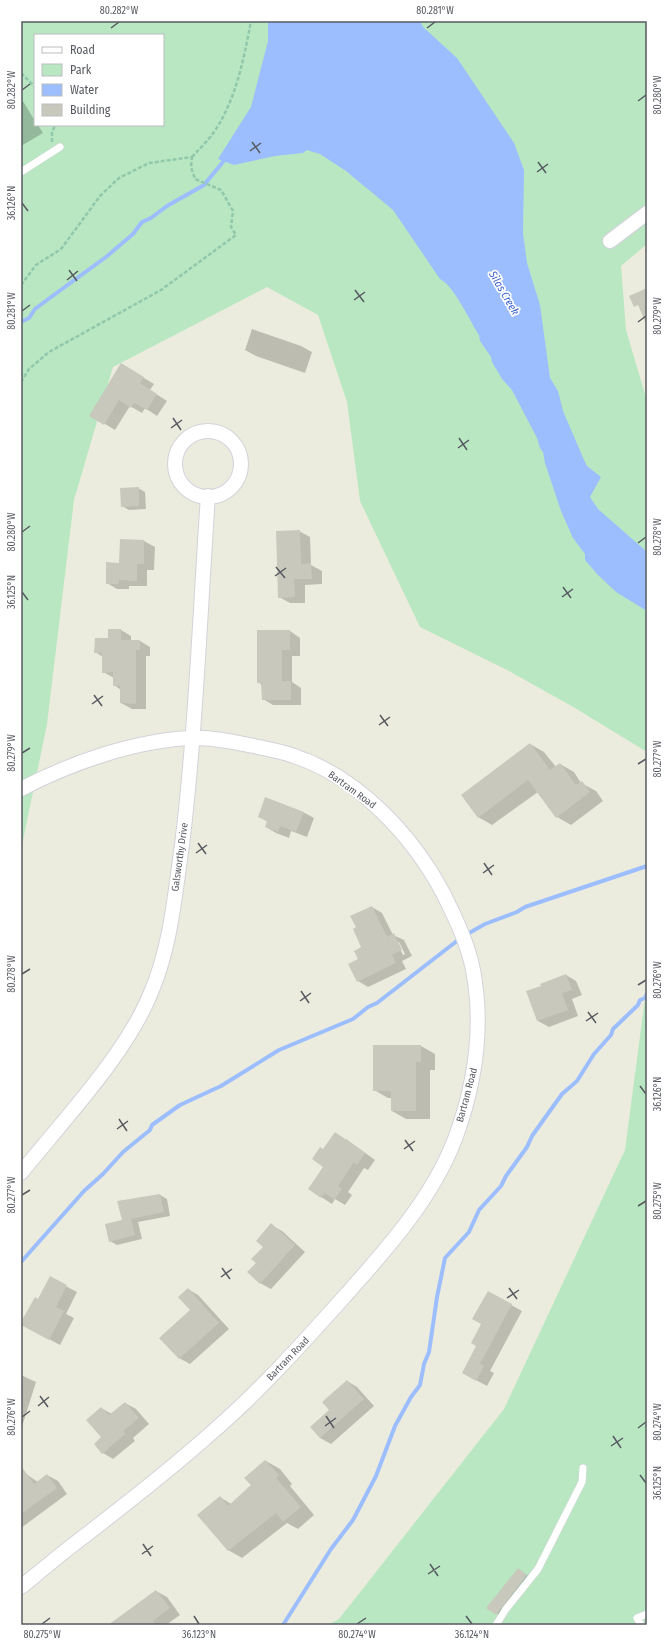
<svg xmlns="http://www.w3.org/2000/svg" width="668" height="1646" font-family="'Fira Sans Condensed',sans-serif">
  <rect width="100%" height="100%" fill="#ececde"/>
  <g fill="#b8e7c2" fill-rule="evenodd">
    <path d="M 21,21 L 647,21 L 647,244 L 621,266 L 626,330 L 647,401 L 647,752 L 575,708 L 507,670 L 420,627 L 360,501 L 347,402 L 318,315 L 267,287 L 113,367 L 74,500 L 47,724 L 21,850 ZM 35,35 L 163,35 L 163,125 L 35,125 Z"/>
    <path d="M 647,983 L 647,1625 L 328,1625 L 339,1619 L 504,1409 L 625,1150 Z"/>
  </g>
  <path fill="#9cbeff" d="M 268,21 L 420,21 L 423,27 L 457,58 L 514,143 L 524,170 L 523,233 L 527,263 L 540,305 L 550,378 L 558,391 L 563,411 L 584,460 L 587,466 L 601,477 L 590,497 L 598,509 L 647,552 L 647,611 L 616,592 L 598,575 L 585,560 L 585,554 L 573,538 L 561,511 L 545,463 L 543,452 L 540,448 L 537,438 L 512,390 L 502,379 L 492,362 L 491,357 L 480,341 L 479,335 C 470,321 454,286 440,279 L 393,210 L 346,171 L 320,154 L 307,150 L 303,153 L 275,156 L 234,165 L 218,159 L 251,107 L 268,41 Z"/>
  <g fill="#0003" fill-rule="evenodd">
    <path d="M 21,98 L 35,121 L 35,125 L 38,125 L 43,133 L 21,146 Z"/>
    <path d="M 252,329 L 301,346 L 312,352 L 305,373 L 256,356 L 245,350 Z"/>
    <path d="M 121,364 L 154,384 L 150,390 L 167,401 L 157,416 L 145,408 L 142,413 L 130,406 L 115,430 L 90,415 Z"/>
    <path d="M 138,488 L 145,492 L 146,509 L 129,510 L 122,506 Z"/>
    <path d="M 299,531 L 310,537 L 311,565 L 322,571 L 322,584 L 305,585 L 305,603 L 290,603 L 279,597 Z"/>
    <path d="M 121,540 L 144,541 L 155,547 L 154,570 L 147,570 L 147,586 L 129,586 L 129,589 L 117,589 L 107,583 L 120,564 Z"/>
    <path d="M 121,630 L 131,636 L 131,641 L 140,641 L 150,647 L 150,656 L 146,656 L 146,709 L 132,709 L 121,703 L 121,690 L 114,685 L 114,678 L 103,672 L 103,657 L 95,652 Z"/>
    <path d="M 290,631 L 300,638 L 300,656 L 292,656 L 292,682 L 301,688 L 301,705 L 273,705 L 263,699 L 262,685 L 258,682 Z"/>
    <path d="M 530,744 L 544,752 L 556,767 L 560,764 L 574,772 L 581,783 L 596,791 L 603,801 L 571,825 L 557,817 L 538,792 L 492,825 L 478,817 Z"/>
    <path d="M 303,812 L 314,818 L 307,837 L 291,831 L 289,838 L 276,833 L 266,827 L 268,822 L 259,817 Z"/>
    <path d="M 372,907 L 382,913 L 393,935 L 404,940 L 412,956 L 402,961 L 406,969 L 368,987 L 358,981 L 360,959 L 363,947 L 357,928 ZM 397,942 L 399,942 L 405,954 L 403,955 Z"/>
    <path d="M 566,975 L 576,981 L 582,995 L 572,999 L 578,1016 L 549,1027 L 538,1021 L 542,987 Z"/>
    <path d="M 421,1046 L 435,1054 L 435,1070 L 430,1070 L 430,1119 L 406,1119 L 392,1111 L 392,1098 L 388,1098 L 374,1090 Z"/>
    <path d="M 346,1139 L 375,1160 L 368,1170 L 364,1168 L 348,1192 L 352,1195 L 345,1205 L 335,1199 L 332,1204 L 309,1189 L 325,1167 L 324,1150 Z"/>
    <path d="M 160,1195 L 167,1199 L 170,1216 L 138,1222 L 142,1239 L 117,1245 L 110,1241 L 123,1220 L 118,1202 Z"/>
    <path d="M 271,1225 L 282,1231 L 305,1252 L 271,1289 L 260,1283 L 257,1263 Z"/>
    <path d="M 50,1278 L 77,1292 L 66,1314 L 74,1318 L 60,1345 L 21,1324 L 38,1300 Z"/>
    <path d="M 188,1289 L 198,1295 L 229,1329 L 190,1364 L 179,1358 L 191,1310 Z"/>
    <path d="M 488,1292 L 522,1311 L 490,1371 L 494,1373 L 487,1386 L 463,1373 L 477,1346 Z"/>
    <path d="M 21,1375 L 36,1382 L 21,1430 Z"/>
    <path d="M 347,1381 L 357,1387 L 374,1406 L 331,1444 L 320,1438 L 311,1427 L 331,1410 Z"/>
    <path d="M 125,1403 L 136,1409 L 149,1424 L 133,1438 L 135,1441 L 113,1459 L 103,1453 L 101,1408 L 112,1414 Z"/>
    <path d="M 266,1461 L 280,1469 L 292,1484 L 290,1486 L 314,1515 L 298,1529 L 287,1523 L 242,1558 L 228,1550 L 220,1497 L 231,1504 L 253,1486 Z"/>
    <path d="M 26,1474 L 38,1482 L 47,1475 L 58,1481 L 67,1494 L 21,1528 L 21,1478 Z"/>
    <path d="M 518,1569 L 533,1579 L 504,1618 L 488,1607 Z"/>
    <path d="M 156,1591 L 167,1597 L 180,1615 L 166,1625 L 110,1625 Z"/>
  </g>
  <g fill="none" stroke-linecap="round" stroke-linejoin="round">
    <g stroke="#9cbeff" stroke-width="4">
      <path d="M 21,322 L 29,318 L 35,309 L 47,300 L 106,257 L 133,234 L 142,222 L 151,218 L 167,206 L 204,185 L 227,157"/>
      <path d="M 21,1262 L 84,1191 L 103,1174 L 123,1152 L 150,1130 L 152,1125 L 180,1105 L 221,1086 L 279,1050 L 353,1019 L 368,1007 L 377,1003 L 462,937 L 485,924 L 517,912 L 525,907 L 647,866"/>
      <path d="M 283,1625 L 331,1549 L 353,1520 L 376,1476 L 395,1426 L 411,1397 L 420,1385 L 424,1364 L 429,1352 L 437,1297 L 445,1258 L 469,1232 L 479,1210 L 501,1186 L 506,1176 L 527,1147 L 532,1136 L 562,1094 L 577,1081 L 594,1054 L 611,1035 L 613,1029 L 638,1005 L 640,1000 L 645,998 L 647,994"/>
    </g>
  </g>
  <g fill="#c9c8bd">
    <path d="M 647,288 L 647,326 L 638,305 L 634,307 L 629,296 Z"/>
    <path d="M 121,363 L 144,377 L 140,383 L 157,394 L 147,410 L 134,403 L 131,408 L 119,400 L 104,425 L 89,416 Z"/>
    <path d="M 139,487 L 139,506 L 121,507 L 120,488 Z"/>
    <path d="M 300,530 L 301,564 L 311,563 L 312,579 L 294,579 L 295,597 L 278,598 L 276,531 Z"/>
    <path d="M 120,539 L 144,540 L 144,564 L 137,564 L 137,581 L 119,580 L 119,584 L 106,584 L 106,562 L 119,563 Z"/>
    <path d="M 108,629 L 121,629 L 121,640 L 140,640 L 140,650 L 136,650 L 136,704 L 120,703 L 120,686 L 113,686 L 113,672 L 102,673 L 102,653 L 94,653 L 95,638 L 108,638 Z"/>
    <path d="M 257,630 L 290,630 L 290,650 L 282,650 L 282,681 L 291,681 L 291,700 L 262,700 L 261,683 L 257,683 Z"/>
    <path d="M 530,743 L 550,770 L 560,763 L 576,785 L 582,781 L 590,792 L 556,818 L 528,780 L 478,818 L 461,795 Z"/>
    <path d="M 265,797 L 304,812 L 296,832 L 280,826 L 278,832 L 265,827 L 267,821 L 258,817 Z"/>
    <path d="M 372,906 L 387,937 L 394,933 L 402,950 L 392,955 L 396,963 L 357,982 L 348,964 L 358,959 L 354,951 L 361,947 L 353,929 L 356,927 L 350,916 Z"/>
    <path d="M 566,974 L 572,990 L 562,993 L 568,1010 L 537,1021 L 526,991 L 541,986 L 540,984 Z"/>
    <path d="M 373,1045 L 421,1045 L 421,1062 L 416,1062 L 416,1111 L 391,1111 L 391,1091 L 373,1091 Z"/>
    <path d="M 335,1132 L 365,1153 L 357,1165 L 354,1162 L 338,1186 L 342,1189 L 334,1200 L 325,1193 L 321,1198 L 308,1189 L 323,1167 L 312,1159 L 320,1147 L 323,1149 Z"/>
    <path d="M 160,1194 L 164,1212 L 131,1219 L 135,1235 L 109,1242 L 105,1224 L 122,1220 L 117,1201 Z"/>
    <path d="M 271,1223 L 295,1245 L 260,1284 L 247,1272 L 256,1263 L 251,1259 L 263,1247 L 256,1241 Z"/>
    <path d="M 50,1276 L 67,1285 L 56,1307 L 64,1311 L 49,1340 L 21,1325 L 21,1322 L 35,1297 L 38,1299 Z"/>
    <path d="M 188,1288 L 219,1323 L 179,1359 L 159,1338 L 190,1310 L 178,1297 Z"/>
    <path d="M 488,1291 L 512,1304 L 480,1364 L 484,1366 L 476,1381 L 462,1373 L 476,1346 L 471,1343 L 481,1324 L 472,1319 Z"/>
    <path d="M 347,1380 L 364,1399 L 320,1438 L 310,1427 L 329,1410 L 322,1402 Z"/>
    <path d="M 125,1402 L 139,1418 L 123,1431 L 125,1434 L 102,1454 L 94,1444 L 101,1437 L 86,1420 L 101,1407 L 109,1415 Z"/>
    <path d="M 265,1460 L 279,1475 L 276,1478 L 301,1507 L 283,1522 L 276,1513 L 228,1551 L 197,1515 L 220,1496 L 228,1506 L 251,1485 L 244,1478 Z"/>
    <path d="M 21,1466 L 34,1484 L 47,1474 L 57,1488 L 21,1514 Z"/>
    <path d="M 518,1568 L 527,1575 L 496,1615 L 486,1608 Z"/>
    <path d="M 156,1590 L 170,1608 L 153,1621 L 156,1625 L 108,1625 Z"/>
  </g>
  <g fill="none" stroke-linecap="round" stroke-linejoin="round">
    <defs>
      <g id="lane">
        <path d="M 21,172 L 60,147"/>
        <path d="M 496,1625 L 506,1609 L 538,1569 L 582,1482 L 583,1468"/>
        <path d="M 641,1625 L 637,1618 L 647,1614"/>
      </g>
      <g id="street">
        <path d="M 610,241 L 647,213"/>
        <circle cx="208" cy="464" r="33"/>
        <path d="M 21,789 C 70,763 136,740 192,738 C 212,737 234,742 254,746 C 267,749 281,751 294,756 C 358,777 412,835 443,893 C 455,917 468,944 473,970 C 484,1028 475,1085 455,1139 C 432,1199 386,1250 344,1297 C 301,1345 258,1393 209,1435 C 171,1469 131,1500 91,1531 C 77,1542 62,1553 48,1565 C 39,1572 30,1580 21,1587"/>
        <path d="M 21,1173 C 64,1119 127,1054 152,990 C 171,945 175,893 182,845 C 196,729 200,612 208,496"/>
      </g>
    </defs>
    <use href="#lane" stroke="#d2d3da" stroke-width="8"/>
    <use href="#street" stroke="#d2d3da" stroke-width="16"/>
    <g stroke="#91c8ac" stroke-width="2.5" stroke-dasharray="4 2" stroke-linecap="butt">
      <path d="M 21,73 L 35,87"/>
      <path d="M 52,142 L 52,133 L 55,125"/>
      <path d="M 192,157 C 199,149 208,141 214,132 C 236,100 244,58 251,21"/>
      <path d="M 21,285 L 36,265 L 61,249 L 100,196 L 119,178 L 149,163 L 192,157"/>
      <path d="M 21,382 L 29,369 L 49,352 L 161,290 L 236,235 L 231,227 L 233,211 L 221,190 L 195,179 L 191,167 L 192,157"/>
    </g>
    <use href="#lane" stroke="#fff" stroke-width="7"/>
    <use href="#street" stroke="#fff" stroke-width="14"/>
  </g>
  <path fill="none" stroke="#575a61" stroke-width="1.5" d="M 111,28 L 119,22M 427,28 L 435,22M 22,90 L 30,84M 638,101 L 646,95M 252,142 L 260,153M 250,151 L 261,143M 538,162 L 546,173M 537,172 L 548,164M 22,203 L 28,211M 69,270 L 77,281M 67,280 L 78,271M 355,290 L 364,302M 354,300 L 365,292M 22,311 L 30,305M 638,322 L 646,316M 173,418 L 181,430M 171,428 L 182,420M 459,438 L 467,450M 458,448 L 469,440M 22,532 L 30,526M 638,543 L 646,537M 276,567 L 285,578M 275,576 L 286,568M 563,587 L 571,598M 22,592 L 28,600M 562,597 L 573,589M 94,695 L 102,706M 92,704 L 103,696M 380,715 L 388,726M 379,725 L 390,717M 22,753 L 30,748M 638,764 L 646,759M 198,843 L 206,854M 196,853 L 207,845M 484,863 L 492,875M 483,873 L 494,865M 22,974 L 30,969M 638,985 L 646,980M 301,991 L 309,1003M 300,1001 L 311,993M 588,1012 L 596,1023M 586,1021 L 598,1013M 640,1086 L 646,1094M 119,1119 L 127,1131M 117,1129 L 128,1121M 405,1140 L 413,1151M 404,1149 L 415,1141M 22,1195 L 30,1190M 638,1206 L 646,1201M 222,1268 L 230,1279M 221,1277 L 232,1269M 509,1288 L 517,1299M 507,1298 L 519,1290M 40,1396 L 48,1407M 38,1406 L 49,1397M 326,1416 L 334,1428M 22,1417 L 30,1411M 325,1426 L 336,1418M 638,1428 L 646,1422M 613,1436 L 621,1448M 611,1446 L 623,1438M 640,1475 L 646,1483M 143,1544 L 151,1556M 142,1554 L 153,1546M 430,1564 L 438,1576M 428,1574 L 440,1566M 194,1616 L 199,1624M 466,1616 L 472,1624M 42,1624 L 50,1618M 357,1624 L 366,1618"/>
  <g text-anchor="middle" dominant-baseline="central" stroke-width="3.5" stroke-linejoin="round" paint-order="stroke">
    <g font-size="10" fill="#575a61" stroke="#fff">
      <text transform="translate(352 790) rotate(36)">Bartram Road</text>
      <text transform="translate(180 857) rotate(-82)">Galsworthy Drive</text>
      <text transform="translate(467 1095) rotate(-75)">Bartram Road</text>
      <text transform="translate(288 1359) rotate(-46)">Bartram Road</text>
    </g>
    <g font-size="11" font-style="italic" fill="#355ecc" stroke="#fff">
      <text transform="translate(504 293) rotate(60)">Silas Creek</text>
    </g>
  </g>
  <rect width="668" height="1646" fill="none" stroke="#ffffff" stroke-width="44"/>
  <rect x="34" y="34" width="130" height="92" fill="#ffffff" stroke="#bcbdc0"/>
  <rect x="42" y="47" width="20" height="6" fill="#ffffff" stroke="#bcbdc0"/>
  <text x="70" y="54" font-size="12" fill="#575a61">Road</text>
  <rect x="42" y="64" width="20" height="12" fill="#b8e7c2" stroke="#bcbdc0"/>
  <text x="70" y="74" font-size="12" fill="#575a61">Park</text>
  <rect x="42" y="84" width="20" height="12" fill="#9cbeff" stroke="#bcbdc0"/>
  <text x="70" y="94" font-size="12" fill="#575a61">Water</text>
  <rect x="42" y="104" width="20" height="12" fill="#c9c8bd" stroke="#bcbdc0"/>
  <text x="70" y="114" font-size="12" fill="#575a61">Building</text>
  <rect x="22" y="22" width="624" height="1602" fill="none" stroke="#575a61" stroke-width="1.5"/>
  <g font-size="10" text-anchor="middle" fill="#575a61">
    <text x="119" y="14">80.282°W</text>
    <text x="435" y="14">80.281°W</text>
    <text transform="translate(11 90) rotate(-90)" y="4">80.282°W</text>
    <text transform="translate(657 95) rotate(-90)" y="4">80.280°W</text>
    <text transform="translate(11 203) rotate(-90)" y="4">36.126°N</text>
    <text transform="translate(11 311) rotate(-90)" y="4">80.281°W</text>
    <text transform="translate(657 316) rotate(-90)" y="4">80.279°W</text>
    <text transform="translate(11 532) rotate(-90)" y="4">80.280°W</text>
    <text transform="translate(657 537) rotate(-90)" y="4">80.278°W</text>
    <text transform="translate(11 592) rotate(-90)" y="4">36.125°N</text>
    <text transform="translate(11 753) rotate(-90)" y="4">80.279°W</text>
    <text transform="translate(657 759) rotate(-90)" y="4">80.277°W</text>
    <text transform="translate(11 974) rotate(-90)" y="4">80.278°W</text>
    <text transform="translate(657 980) rotate(-90)" y="4">80.276°W</text>
    <text transform="translate(657 1094) rotate(-90)" y="4">36.126°N</text>
    <text transform="translate(11 1195) rotate(-90)" y="4">80.277°W</text>
    <text transform="translate(657 1201) rotate(-90)" y="4">80.275°W</text>
    <text transform="translate(11 1417) rotate(-90)" y="4">80.276°W</text>
    <text transform="translate(657 1422) rotate(-90)" y="4">80.274°W</text>
    <text transform="translate(657 1483) rotate(-90)" y="4">36.125°N</text>
    <text x="42" y="1638">80.275°W</text>
    <text x="199" y="1638">36.123°N</text>
    <text x="357" y="1638">80.274°W</text>
    <text x="472" y="1638">36.124°N</text>
  </g>
</svg>
